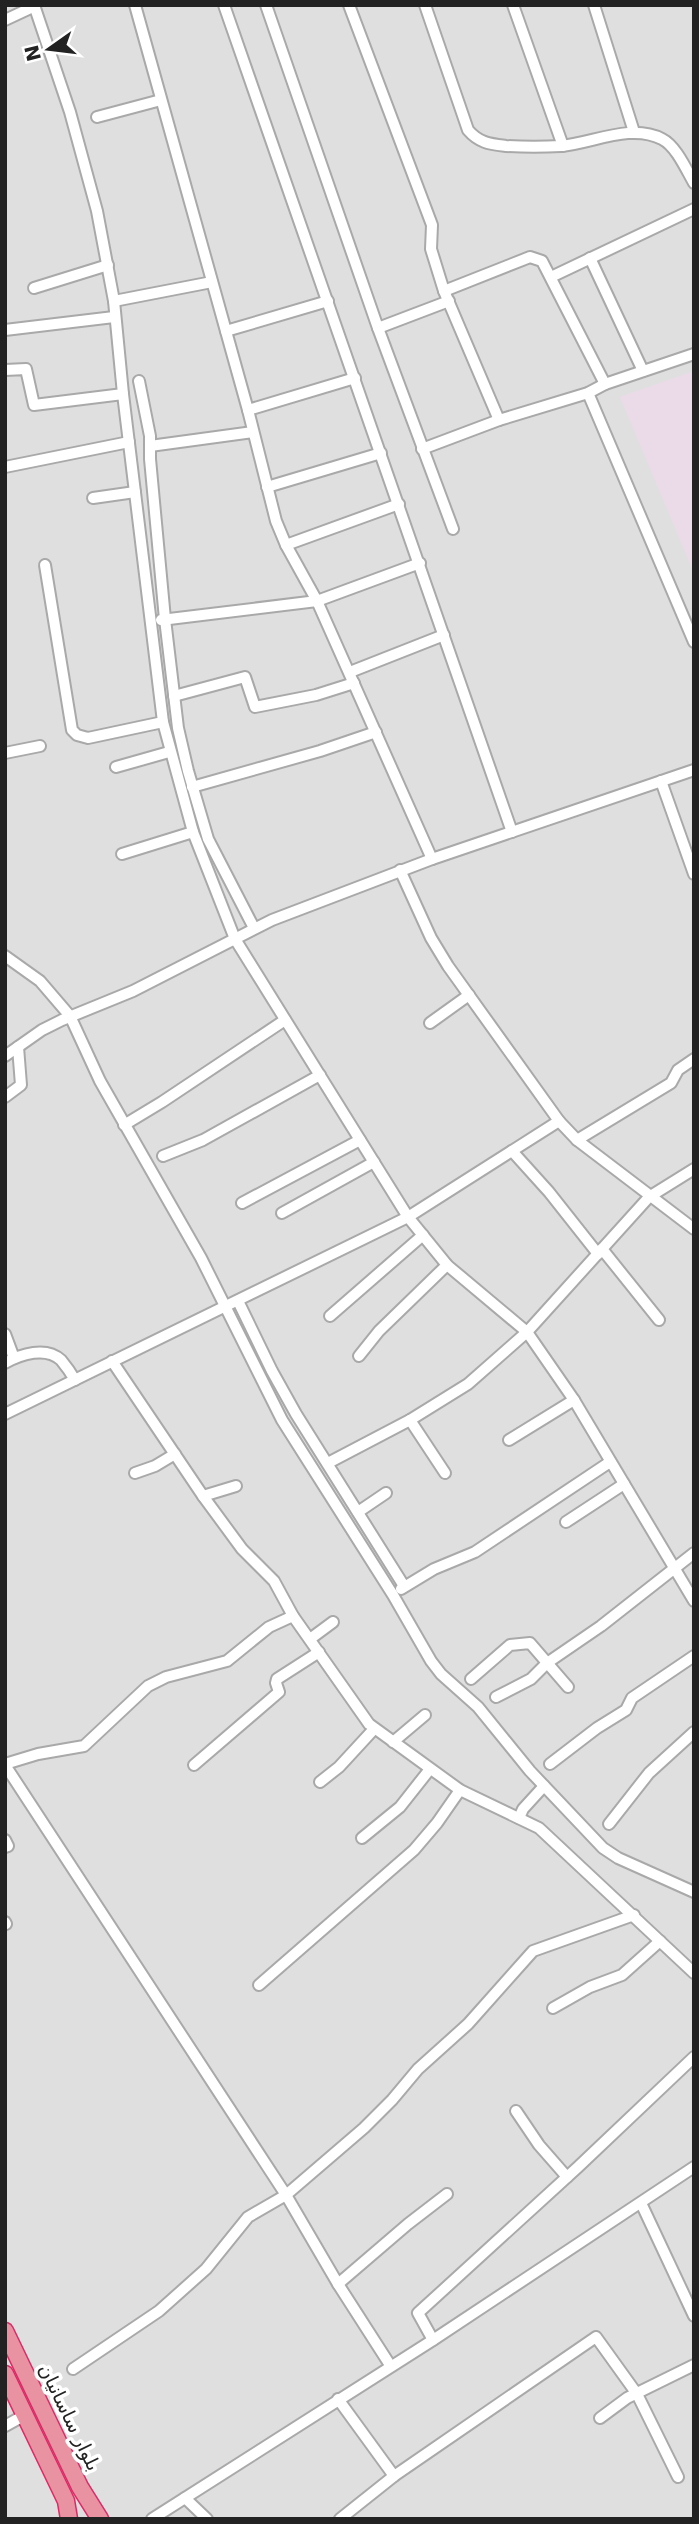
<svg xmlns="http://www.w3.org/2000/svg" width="699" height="2524" font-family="'DejaVu Sans',Vazirmatn,sans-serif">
  <rect width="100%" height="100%" fill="#f2efe9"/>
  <rect fill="#e0dfdf" x="5" y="5" width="689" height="2514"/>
  <path fill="#ebdbe8" d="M 694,371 L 694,573 L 620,397 Z"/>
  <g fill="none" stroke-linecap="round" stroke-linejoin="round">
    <defs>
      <g id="minor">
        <path d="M 34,5 L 70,112 L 97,211 L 114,301 L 123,394 L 163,722 L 193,832 L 235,939 L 408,1217 L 447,1265 L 527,1332 L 574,1400 L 694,1601"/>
        <path d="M 135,5 L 248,410 L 276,521 L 286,545 L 317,601 L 432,859"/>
        <path d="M 224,5 L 512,832"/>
        <path d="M 266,5 L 378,328 L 453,529"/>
        <path d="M 349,5 L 432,225 L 431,249 L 444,291 L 499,420"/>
        <path d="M 425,5 L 468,130 C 479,143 490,144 506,146 C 525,147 543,147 561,146 C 593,143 631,123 662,139 C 676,146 686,169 694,183"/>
        <path d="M 513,5 L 563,146"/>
        <path d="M 594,5 L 634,132"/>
        <path d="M 5,20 L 35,6"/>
        <path d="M 97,117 L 161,100"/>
        <path d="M 590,258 L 643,371"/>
        <path d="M 551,277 L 694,209"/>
        <path d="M 34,288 L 108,265"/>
        <path d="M 444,291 L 530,257 L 542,261 L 605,384"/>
        <path d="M 114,301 L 212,282"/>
        <path d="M 378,328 L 449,301"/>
        <path d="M 5,330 L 114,317"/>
        <path d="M 226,331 L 328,301"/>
        <path d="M 5,370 L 26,369 L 34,405 L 123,394"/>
        <path d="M 139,381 L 150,436 L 150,459 L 165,619 L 178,728 L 188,771 L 208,839 L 254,928"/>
        <path d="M 588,393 L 694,642"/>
        <path d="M 248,410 L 355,378"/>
        <path d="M 150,446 L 253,432"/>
        <path d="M 422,449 L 499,420 L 588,393 L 605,384 L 694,354"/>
        <path d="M 5,467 L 129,442"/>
        <path d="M 267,487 L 381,453"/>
        <path d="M 93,498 L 135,492"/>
        <path d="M 286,545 L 399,504"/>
        <path d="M 45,565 L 72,730 L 77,735 L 88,738 L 163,722"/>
        <path d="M 161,620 L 317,601 L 420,563"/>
        <path d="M 350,672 L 444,635"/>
        <path d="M 174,696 L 245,677 L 255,707 L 316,695 L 354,683"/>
        <path d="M 5,753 L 40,746"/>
        <path d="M 116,767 L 169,752"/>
        <path d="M 661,781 L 694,874"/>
        <path d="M 192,787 L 320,751 L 376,732"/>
        <path d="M 122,854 L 193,832"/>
        <path d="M 400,870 L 431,938 L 448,966 L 559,1121 L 577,1140 L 694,1229"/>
        <path d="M 5,956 L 40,981 L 70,1016 L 100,1081 L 201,1258 L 282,1420 L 393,1595 L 431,1661 L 441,1674 L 478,1707 L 530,1771 L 603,1848 L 618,1858 L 694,1892"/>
        <path d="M 430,1023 L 469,995"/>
        <path d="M 5,1056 L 42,1030 L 62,1020 L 133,991 L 272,920 L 432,859 L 694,770"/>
        <path d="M 5,1097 L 21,1085 L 18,1047"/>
        <path d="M 124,1125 L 162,1102 L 285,1020"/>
        <path d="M 577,1140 L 671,1083 L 678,1070 L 694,1059"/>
        <path d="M 512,1151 L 549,1192 L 598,1254"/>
        <path d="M 163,1156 L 203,1140 L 320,1075"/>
        <path d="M 242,1203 L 360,1140"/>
        <path d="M 282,1213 L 374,1162"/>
        <path d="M 602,1249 L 659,1320"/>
        <path d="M 238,1301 L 272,1371 L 296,1414 L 404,1586"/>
        <path d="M 330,1316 L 423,1235"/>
        <path d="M 5,1334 L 14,1358"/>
        <path d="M 359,1356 L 379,1331 L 447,1265"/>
        <path d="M 112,1361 L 203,1496 L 242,1549 L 274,1581 L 293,1616 L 369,1724 L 460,1790 L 539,1828 L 694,1973"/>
        <path d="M 5,1363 C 21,1354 46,1346 61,1360 C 66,1366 71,1373 75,1380"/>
        <path d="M 5,1414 L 408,1217 L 559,1121"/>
        <path d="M 410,1420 L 445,1473"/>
        <path d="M 509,1440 L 574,1400"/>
        <path d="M 328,1463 L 410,1420 L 468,1384 L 527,1332 L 649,1197 L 694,1169"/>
        <path d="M 135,1473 L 155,1466 L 175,1454"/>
        <path d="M 203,1496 L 236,1486"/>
        <path d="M 358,1512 L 386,1493"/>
        <path d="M 566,1522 L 624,1484"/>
        <path d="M 401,1589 L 434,1569 L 475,1552 L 610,1462"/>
        <path d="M 310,1639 L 333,1622"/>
        <path d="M 471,1679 L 510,1645 L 530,1643 L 568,1687"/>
        <path d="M 496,1697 L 531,1679 L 547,1663 L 601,1626 L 694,1553"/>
        <path d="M 393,1742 L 425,1715"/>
        <path d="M 5,1764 L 38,1754 L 84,1746 L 148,1686 L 166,1677 L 227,1661 L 269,1627 L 293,1616"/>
        <path d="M 550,1764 L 597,1728 L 626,1710 L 632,1698 L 694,1656"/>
        <path d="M 5,1765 L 286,2195 L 338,2284 L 390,2365"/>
        <path d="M 194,1765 L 279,1692 L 276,1683 L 277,1679 L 319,1652"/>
        <path d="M 320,1782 L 339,1767 L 374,1729"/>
        <path d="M 519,1818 L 523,1809 L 544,1786"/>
        <path d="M 609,1824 L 649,1773 L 694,1732"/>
        <path d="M 362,1838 L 400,1807 L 430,1769"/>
        <path d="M 5,1840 L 8,1846 L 5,1847"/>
        <path d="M 5,1922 L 6,1924"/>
        <path d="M 259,1985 L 414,1850 L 437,1823 L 460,1790"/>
        <path d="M 553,2008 L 590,1987 L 622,1975 L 660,1941"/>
        <path d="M 516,2111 L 539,2145 L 567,2177"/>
        <path d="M 641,2203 L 694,2316"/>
        <path d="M 338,2284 L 408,2224 L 447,2194"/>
        <path d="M 433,2340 L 418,2313 L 578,2167 L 694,2057"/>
        <path d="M 73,2369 L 159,2311 L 206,2269 L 248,2217 L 286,2195 L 364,2128 L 392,2100 L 418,2069 L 468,2024 L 533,1951 L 634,1915"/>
        <path d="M 338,2399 L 394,2476"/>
        <path d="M 600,2418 L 627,2398 L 694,2365"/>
        <path d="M 5,2426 L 25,2415"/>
        <path d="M 185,2498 L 207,2519"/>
        <path d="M 152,2519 L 433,2340 L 694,2167"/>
        <path d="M 340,2519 L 394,2476 L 596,2337 L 637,2394 L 678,2477"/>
      </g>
      <g id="highway">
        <path d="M 5,2331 L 80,2487 L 100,2519"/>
        <path d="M 5,2374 L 66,2501 L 69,2519"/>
      </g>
    </defs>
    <use href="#minor" stroke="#a9a9a9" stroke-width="14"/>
    <use href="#highway" stroke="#dc2a67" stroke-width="19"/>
    <use href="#minor" stroke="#fff" stroke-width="10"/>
    <use href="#highway" stroke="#e892a2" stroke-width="16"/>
  </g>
  <g text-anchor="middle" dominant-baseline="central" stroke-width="7" stroke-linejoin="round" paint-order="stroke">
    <g font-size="19" fill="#222" stroke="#fff">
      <text transform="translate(70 2417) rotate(64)">بلوار ساسانیان</text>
    </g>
  </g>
  <rect width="699" height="2524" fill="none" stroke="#222222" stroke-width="14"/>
  <g transform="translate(49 49) rotate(256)" stroke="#ffffff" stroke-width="5" paint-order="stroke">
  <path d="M0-5L12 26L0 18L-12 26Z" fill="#222222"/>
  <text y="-10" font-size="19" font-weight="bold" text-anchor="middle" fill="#222222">N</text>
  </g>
</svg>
